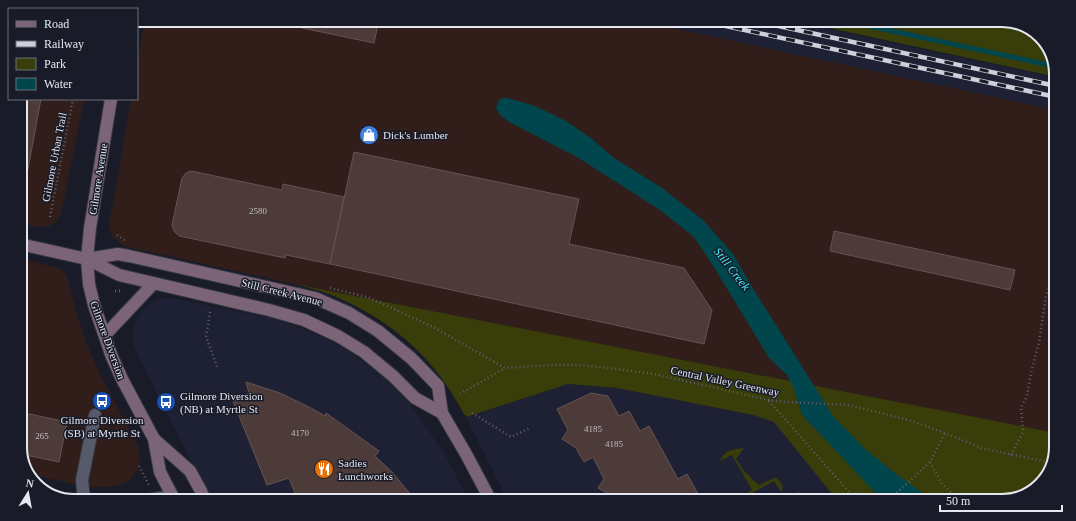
<svg xmlns="http://www.w3.org/2000/svg" width="1076" height="521" font-family="'Times New Roman',serif">
  <rect width="100%" height="100%" fill="#191c28"/>
  <g fill="#1e2134">
    <path d="M 635,20 L 788,20 L 1056,78 L 1056,110 Z"/>
    <path d="M 172,298 L 270,318 L 308,331 L 325,338 L 339,346 L 362,361 L 384,378 L 411,405 L 445,455 L 469,501 L 210,501 L 196,471 L 139,357 L 134,346 L 133,339 L 133,333 L 135,322 L 143,309 L 149,304 L 160,299 Z"/>
    <path d="M 568,384 L 617,388 L 772,419 L 858,501 L 508,501 L 466,417 Z"/>
    <path d="M 1056,398 L 1056,433 L 1049,432 Z"/>
  </g>
  <g fill="#311e1a">
    <path d="M 145,20 L 635,20 L 1056,110 L 1056,398 L 1049,432 L 294,284 L 128,247 L 123,245 L 113,237 L 110,229 L 110,220 L 131,99 L 137,99 L 137,65 Z"/>
    <path d="M 20,99 L 84,99 L 62,210 L 60,216 L 55,223 L 47,227 L 42,227 L 20,224 Z"/>
    <path d="M 20,259 L 59,268 L 64,272 L 67,278 L 77,315 L 87,345 L 101,376 L 138,446 L 140,458 L 139,466 L 133,477 L 123,484 L 107,487 L 89,487 L 28,474 L 20,451 Z"/>
  </g>
  <g fill="#393d0a">
    <path d="M 792,20 L 1002,20 L 1026,25 L 1047,44 L 1056,70 L 1056,77 Z"/>
    <path d="M 294,284 L 1056,433 L 1056,447 L 1051,471 L 1032,492 L 1003,501 L 835,501 L 832,494 L 774,422 L 753,415 L 617,388 L 568,384 L 466,417 C 454,396 441,375 424,357 C 397,328 360,305 323,292 C 313,289 303,286 294,284 Z"/>
    <path d="M 744,448 L 736,459 L 744,471 L 759,485 L 774,478 L 777,478 C 781,483 785,486 781,492 L 774,481 L 747,496 L 749,501 L 743,501 L 741,496 L 752,490 L 732,455 L 720,461 C 724,450 734,449 744,448 Z"/>
  </g>
  <path fill="#00464c" d="M 502,98 L 507,98 L 535,106 L 566,121 L 592,139 L 614,158 L 662,188 L 703,220 L 733,254 L 754,290 L 833,416 L 863,447 L 892,471 L 934,501 L 883,501 L 802,415 L 794,389 L 787,375 L 769,358 L 714,267 L 694,237 L 660,210 L 577,157 L 511,123 L 500,115 L 496,108 L 498,101 Z"/>
  <g fill="none" stroke-linecap="round" stroke-linejoin="round">
    <path stroke="#00464c" stroke-width="5" d="M 841,20 L 1054,66"/>
  </g>
  <g fill="#4c3b39" stroke="#665352">
    <path d="M 264,20 L 379,20 L 374,43 Z"/>
    <path d="M 20,99 L 41,99 L 25,185 L 20,184 Z"/>
    <path d="M 354,152 L 579,199 L 569,244 L 684,268 L 712,310 L 704,344 L 330,264 Z"/>
    <path d="M 191,171 L 282,190 L 283,184 L 344,197 L 330,264 L 286,255 L 285,258 L 179,236 L 174,231 L 172,225 L 182,178 L 186,173 Z"/>
    <path d="M 834,231 L 1015,270 L 1010,290 L 830,251 Z"/>
    <path d="M 246,382 L 280,393 L 311,408 L 325,416 L 326,413 L 379,451 L 375,456 L 392,472 L 411,495 L 402,497 L 404,501 L 298,501 L 289,478 L 267,485 L 233,401 L 249,393 Z"/>
    <path d="M 591,393 L 608,396 L 619,416 L 629,411 L 640,431 L 649,426 L 678,479 L 687,474 L 702,501 L 615,501 L 614,497 L 598,488 L 604,479 L 593,457 L 584,462 L 576,448 L 562,439 L 568,430 L 557,409 Z"/>
    <path d="M 20,412 L 67,422 L 59,462 L 21,454 L 20,451 Z"/>
  </g>
  <g fill="none" stroke-linecap="round" stroke-linejoin="round">
    <defs>
      <path id="lane" d="M 792,501 L 799,497"/>
      <g id="street">
        <path d="M 84,501 L 82,480 L 95,415"/>
        <path d="M 143,501 L 172,496"/>
      </g>
      <g id="secondary">
        <path d="M 111,99 L 90,228 L 87,259 L 89,284 L 94,305 L 112,357 L 122,379 L 154,439 L 160,472 L 175,501"/>
        <path d="M 20,244 L 87,259 L 119,275 L 269,310 L 304,320 L 338,336 L 364,352 L 393,376 L 415,398 L 442,413"/>
        <path d="M 87,259 L 118,254 L 129,256 L 315,298 L 349,313 L 378,331 L 411,358 L 438,386 L 442,413 L 466,454 L 491,501"/>
        <path d="M 105,335 L 153,284"/>
        <path d="M 154,439 L 190,471 L 201,491 L 205,501"/>
      </g>
    </defs>
    <use href="#lane" stroke="#363842" stroke-width="10"/>
    <use href="#street" stroke="#363842" stroke-width="14"/>
    <use href="#secondary" stroke="#363842" stroke-width="14"/>
    <g stroke="#5d606b" stroke-width="2.5" stroke-dasharray="1 3" stroke-linecap="butt">
      <path d="M 50,217 L 73,99"/>
      <path d="M 117,235 L 126,241"/>
      <path d="M 330,288 L 370,298 L 433,327 L 505,368 L 553,365 L 581,365 L 609,368 L 654,374 L 769,400 L 787,402 L 848,405 L 909,420 L 945,433 L 981,448 L 1052,463"/>
      <path d="M 115,291 L 121,291 L 120,289"/>
      <path d="M 210,312 L 206,337 L 218,369"/>
      <path d="M 460,394 L 505,368"/>
      <path d="M 769,401 L 857,501"/>
      <path d="M 472,413 L 511,437 L 530,428"/>
      <path d="M 1011,455 L 1023,432 L 1021,407 L 1027,396 L 1031,373 L 1039,342 L 1046,296 L 1056,259"/>
      <path d="M 930,462 L 942,484 L 961,501"/>
      <path d="M 139,466 L 150,487"/>
      <path d="M 888,501 L 930,462 L 945,433"/>
    </g>
    <use href="#lane" stroke="#575a6a" stroke-width="8"/>
    <use href="#street" stroke="#575a6a" stroke-width="12"/>
    <use href="#secondary" stroke="#7b6477" stroke-width="12"/>
    <defs>
      <g id="rail">
        <path d="M 698,20 L 1056,97"/>
        <path d="M 751,20 L 1056,86"/>
      </g>
    </defs>
    <use href="#rail" stroke="#cdd0d9" stroke-width="4.5"/>
    <use href="#rail" stroke="#191c28" stroke-width="3" stroke-dasharray="9" stroke-linecap="butt"/>
  </g>
  <defs>
    <symbol id="shop-disc" viewBox="-11 -11 22 22"><circle r="9.5" fill="#3f7fe0" stroke="#191c28"/><path d="M-5-2.5h2.3a2.7 3.5 0 0 1 5.4 0H5L5.5 6h-11ZM-1.5-2.5h3a1.5 2.3 0 0 0-3 0Z" fill="#fff"/></symbol>
    <symbol id="bus-disc" viewBox="-11 -11 22 22"><circle r="9.5" fill="#1a4fb4" stroke="#191c28"/><path d="M-5-6H5V4H4V6H2V4H-2V6H-4V4H-5ZM-3.5-4V0h7V-4ZM-3.5 1.2v1.5H-2V1.2ZM2 1.2v1.5H3.5V1.2Z" fill="#fff"/></symbol>
    <symbol id="restaurant-disc" viewBox="-11 -11 22 22"><circle r="9.5" fill="#e8710a" stroke="#191c28"/><path d="M-5-6h1v4h1v-4h1v4h1v-4h1v5L-1.5 .5V6h-2V.5L-5-1ZM5-6V6H3V1.5H1.5Q1.5-4 5-6Z" fill="#fff"/></symbol>
  </defs>
  <g fill-rule="evenodd">
    <use href="#shop-disc" x="358" y="124" width="22" height="22"/>
    <use href="#bus-disc" x="91" y="390" width="22" height="22"/>
    <use href="#bus-disc" x="155" y="391" width="22" height="22"/>
    <use href="#restaurant-disc" x="313" y="458" width="22" height="22"/>
  </g>
  <g text-anchor="middle" dominant-baseline="central" stroke-width="3" stroke-linejoin="round" paint-order="stroke">
    <g font-size="9" fill="#bfbdc3">
      <text x="258" y="211">2580</text>
      <text x="593" y="429">4185</text>
      <text x="300" y="433">4170</text>
      <text x="42" y="436">265</text>
      <text x="614" y="444">4185</text>
    </g>
    <g font-size="11" fill="#e5e8f1" stroke="#191c28" text-anchor="start">
      <text x="383" y="135">Dick's Lumber</text>
      <text x="180" y="396">Gilmore Diversion<tspan x="180" dy="13">(NB) at Myrtle St</tspan></text>
      <text x="102" y="420" text-anchor="middle">Gilmore Diversion<tspan x="102" dy="13">(SB) at Myrtle St</tspan></text>
      <text x="338" y="463">Sadies<tspan x="338" dy="13">Lunchworks</tspan></text>
    </g>
    <g font-size="11" fill="#e5e8f1" stroke="#191c28">
      <text transform="translate(54 157) rotate(-79)">Gilmore Urban Trail</text>
      <text transform="translate(98 179) rotate(-81)">Gilmore Avenue</text>
      <text transform="translate(282 292) rotate(14)">Still Creek Avenue</text>
      <text transform="translate(108 340) rotate(70)">Gilmore Diversion</text>
      <text transform="translate(725 381) rotate(12)">Central Valley Greenway</text>
    </g>
    <g font-size="12" font-style="italic" fill="#48effe" stroke="#191c28">
      <text transform="translate(732 269) rotate(52)">Still Creek</text>
    </g>
  </g>
  <path d="M0 0H1076V521H0ZM74 27H1002A47 47 0 0 1 1049 74V447A47 47 0 0 1 1002 494H74A47 47 0 0 1 27 447V74A47 47 0 0 1 74 27Z" fill="#191c28" fill-rule="evenodd"/>
  <path fill="none" stroke="#e5e8f1" stroke-width="2" d="M74 27H1002A47 47 0 0 1 1049 74V447A47 47 0 0 1 1002 494H74A47 47 0 0 1 27 447V74A47 47 0 0 1 74 27Z"/>
  <rect x="8" y="8" width="130" height="92" fill="#191c28" stroke="#6b6e78"/>
  <rect x="16" y="21" width="20" height="6" fill="#7b6477" stroke="#6b6e78"/>
  <text x="44" y="28" font-size="12" fill="#e5e8f1">Road</text>
  <rect x="16" y="41" width="20" height="6" fill="#cdd0d9" stroke="#6b6e78"/>
  <text x="44" y="48" font-size="12" fill="#e5e8f1">Railway</text>
  <rect x="16" y="58" width="20" height="12" fill="#393d0a" stroke="#6b6e78"/>
  <text x="44" y="68" font-size="12" fill="#e5e8f1">Park</text>
  <rect x="16" y="78" width="20" height="12" fill="#00464c" stroke="#6b6e78"/>
  <text x="44" y="88" font-size="12" fill="#e5e8f1">Water</text>
  <g transform="translate(28 493) rotate(11)" stroke="#191c28" stroke-width="3" paint-order="stroke">
  <path d="M0-3L7 15L0 10L-7 15Z" fill="#e5e8f1"/>
  <text y="-6" font-size="11" font-weight="bold" text-anchor="middle" fill="#e5e8f1">N</text>
  </g>
  <path d="M940 505v6h122v-6" fill="none" stroke="#e5e8f1" stroke-width="2"/>
  <text x="946" y="505" font-size="12" fill="#e5e8f1" stroke="#191c28" stroke-width="3" paint-order="stroke">50 m</text>
</svg>
